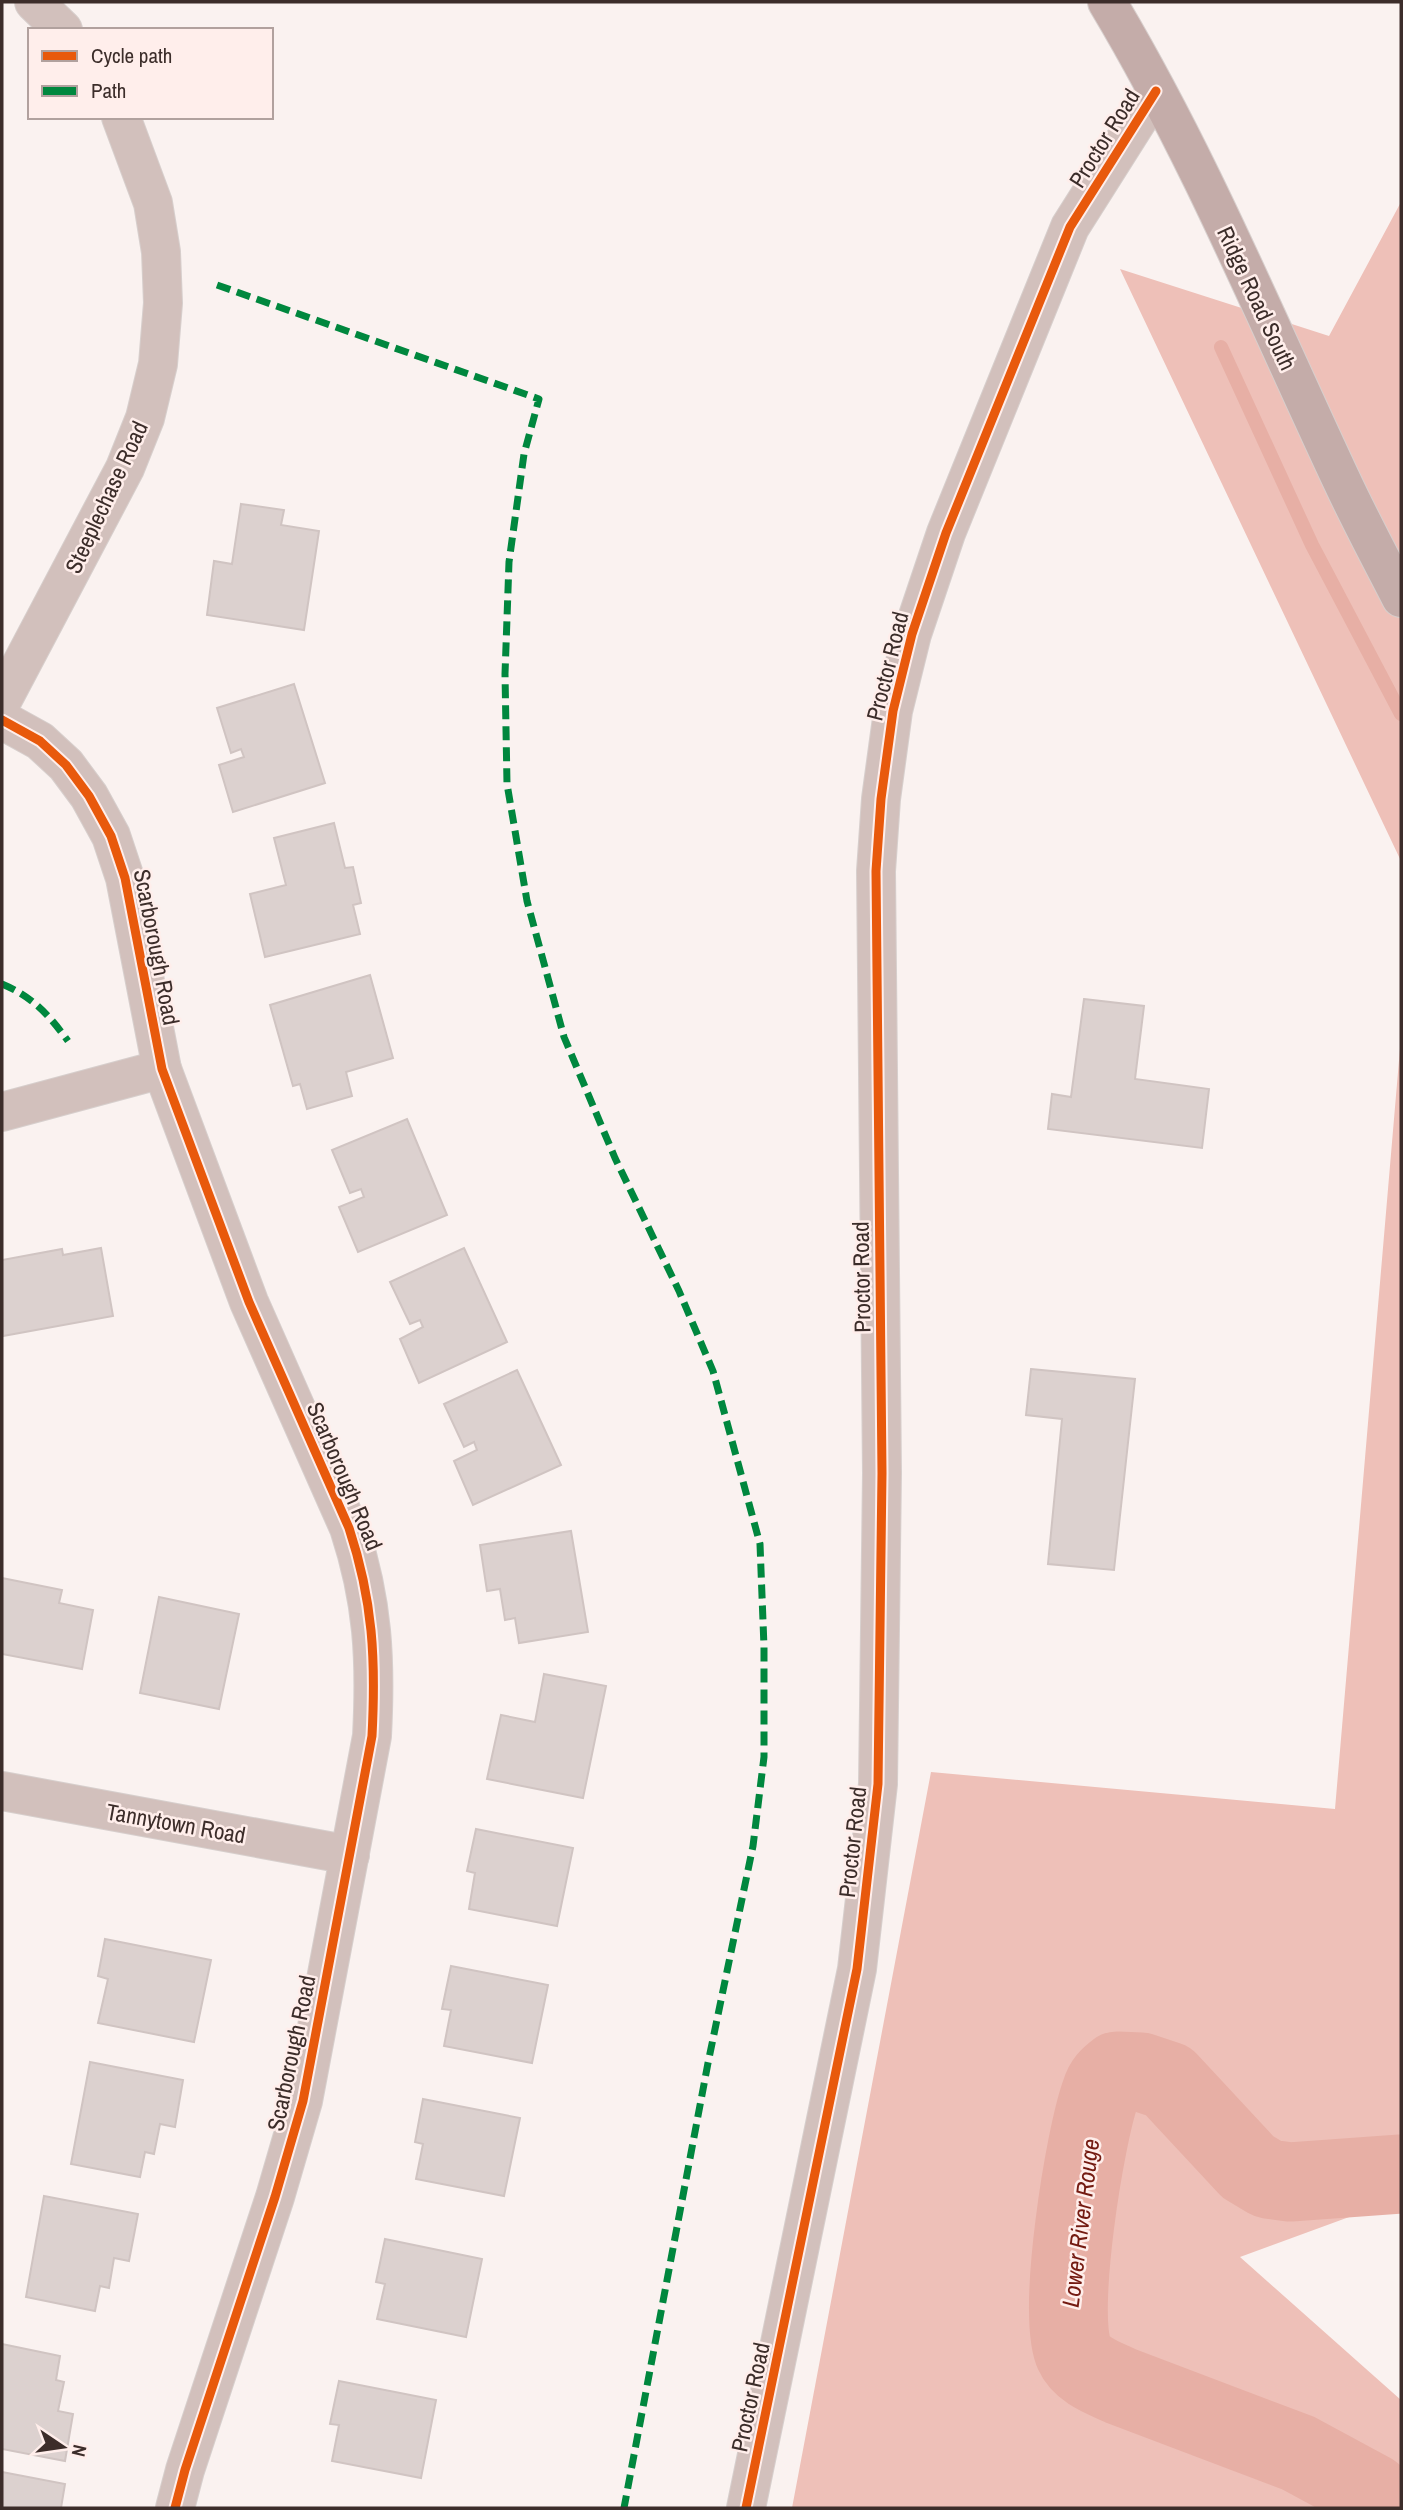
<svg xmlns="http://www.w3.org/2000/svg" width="1403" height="2510" font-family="'Archivo Narrow',sans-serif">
  <rect width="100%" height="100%" fill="#faf2f0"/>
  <g fill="#eec0b8">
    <path d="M 1401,202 L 1401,861 L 1120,269 L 1329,336 Z"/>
    <path d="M 1401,1037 L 1401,2198 L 1240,2257 L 1401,2400 L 1401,2508 L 792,2508 L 931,1772 L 1335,1809 Z"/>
  </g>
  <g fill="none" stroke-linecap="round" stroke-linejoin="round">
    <path stroke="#e7afa5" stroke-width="14" d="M 1221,347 L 1312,545 L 1401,714"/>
    <path stroke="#e7afa5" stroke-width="79" d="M 1390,2508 L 1372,2493 L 1298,2453 L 1121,2386 C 1104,2378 1082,2371 1074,2353 C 1056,2316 1085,2134 1101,2092 C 1104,2082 1109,2077 1117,2071 L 1141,2072 L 1168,2081 L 1248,2167 L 1268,2179 L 1290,2182 L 1401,2174"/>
  </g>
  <g fill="#dcd1cf" stroke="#d0c4c2" stroke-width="2">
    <path d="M 241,504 L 284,510 L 281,525 L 319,531 L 304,630 L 207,615 L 214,561 L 232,564 Z"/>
    <path d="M 294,684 L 325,783 L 233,812 L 219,765 L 244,757 L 241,749 L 231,753 L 217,708 Z"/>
    <path d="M 334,823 L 345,868 L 353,867 L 361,903 L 353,905 L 360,934 L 265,957 L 250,894 L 286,885 L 274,838 Z"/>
    <path d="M 370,975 L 393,1058 L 346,1072 L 352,1096 L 307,1109 L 300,1084 L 293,1086 L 270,1005 Z"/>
    <path d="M 1084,999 L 1144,1006 L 1135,1079 L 1209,1089 L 1202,1148 L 1048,1129 L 1052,1094 L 1071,1097 Z"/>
    <path d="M 407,1119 L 447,1215 L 358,1252 L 339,1207 L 364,1197 L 361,1189 L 350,1193 L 332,1150 Z"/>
    <path d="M 101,1248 L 113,1316 L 3,1336 L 2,1260 L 62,1249 L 63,1255 Z"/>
    <path d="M 464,1248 L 507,1342 L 419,1383 L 400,1339 L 423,1327 L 420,1320 L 410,1324 L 390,1282 Z"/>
    <path d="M 1031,1369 L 1135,1379 L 1114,1570 L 1048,1564 L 1062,1419 L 1026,1415 Z"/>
    <path d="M 517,1370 L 561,1465 L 473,1505 L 454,1461 L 477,1450 L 474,1442 L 464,1447 L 444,1404 Z"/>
    <path d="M 571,1531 L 588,1632 L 519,1643 L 515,1618 L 505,1620 L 500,1589 L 487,1591 L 480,1545 Z"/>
    <path d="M 2,1578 L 62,1590 L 59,1603 L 93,1610 L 82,1669 L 2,1654 Z"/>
    <path d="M 159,1597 L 239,1614 L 219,1709 L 140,1693 Z"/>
    <path d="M 544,1674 L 606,1686 L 583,1798 L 487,1779 L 501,1715 L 535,1722 Z"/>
    <path d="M 476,1829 L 573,1848 L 557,1926 L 469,1909 L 475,1873 L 467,1871 Z"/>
    <path d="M 105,1939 L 211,1960 L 194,2042 L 98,2023 L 108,1979 L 98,1976 Z"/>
    <path d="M 451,1966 L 548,1985 L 532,2063 L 444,2046 L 451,2010 L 442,2009 Z"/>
    <path d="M 90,2062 L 183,2080 L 175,2127 L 160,2124 L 154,2154 L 145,2152 L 140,2177 L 71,2164 Z"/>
    <path d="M 423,2099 L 520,2118 L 504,2196 L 416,2179 L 423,2144 L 415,2142 Z"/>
    <path d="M 44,2196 L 138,2214 L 129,2261 L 114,2258 L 109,2288 L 100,2286 L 95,2311 L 26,2297 Z"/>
    <path d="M 385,2239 L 482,2259 L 466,2337 L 377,2319 L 385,2284 L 376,2282 Z"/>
    <path d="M 2,2344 L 60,2356 L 56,2380 L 64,2382 L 58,2411 L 73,2414 L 65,2461 L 2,2449 Z"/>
    <path d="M 339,2381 L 436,2400 L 421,2478 L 332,2461 L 339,2425 L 330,2424 Z"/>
    <path d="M 2,2472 L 65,2484 L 61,2508 L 2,2508 Z"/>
  </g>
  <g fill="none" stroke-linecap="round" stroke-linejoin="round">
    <defs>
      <g id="minor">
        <path d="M 34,2 L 63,30"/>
        <path d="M 2,701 L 125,468 L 145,418 L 158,364 L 163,303 L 161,252 L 153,203 L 121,117"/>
        <path d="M 2,720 L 40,741 L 66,765 L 89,796 L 111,836 L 125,878 L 162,1069 L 249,1302 L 349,1528 C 373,1601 376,1659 372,1736 L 303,2101 L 275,2197 L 185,2470 L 175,2508"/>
        <path d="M 2,1112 L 162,1069"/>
        <path d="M 2,1791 L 350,1855"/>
        <path d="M 746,2508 L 857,1969 L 878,1784 L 882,1473 L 876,871 L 881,799 L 893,711 L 912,634 L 946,533 L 1070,227 L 1156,91"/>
      </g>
      <path id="major" d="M 1107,2 C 1198,154 1266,319 1341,479 C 1360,520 1381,559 1401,598"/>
    </defs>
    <use href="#minor" stroke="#d7cfcd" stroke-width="40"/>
    <use href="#major" stroke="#d7cfcd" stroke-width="40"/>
    <use href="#minor" stroke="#d2c0bc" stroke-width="38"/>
    <use href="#major" stroke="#c4aca9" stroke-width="38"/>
    <g stroke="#00873e" stroke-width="7" stroke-dasharray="14 7" stroke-linecap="butt">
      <path d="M 217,285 L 539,399 L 524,454 L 509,562 L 505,674 L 507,784 L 527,901 L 564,1037 L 615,1158 L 679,1291 L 713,1371 L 760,1544 L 764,1647 L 764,1757 L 753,1846 L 708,2063 L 624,2508"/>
      <path d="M 2,984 C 33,997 49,1015 68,1041"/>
    </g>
    <defs>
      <g id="cycleway">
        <path d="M 2,720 L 40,741 L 66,765 L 89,796 L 111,836 L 125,878 L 162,1069 L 249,1302 L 349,1528 C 373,1601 376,1659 372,1736 L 303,2101 L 275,2197 L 185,2470 L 175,2508"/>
        <path d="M 746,2508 L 857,1969 L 878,1784 L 882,1473 L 876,871 L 881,799 L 893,711 L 912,634 L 946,533 L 1070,227 L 1156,91"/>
      </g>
    </defs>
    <use href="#cycleway" stroke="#ffeeeb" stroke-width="13"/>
    <use href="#cycleway" stroke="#e8590c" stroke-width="9"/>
  </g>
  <g text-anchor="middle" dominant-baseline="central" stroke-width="5" stroke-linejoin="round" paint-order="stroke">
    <g font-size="23" fill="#3c2d2a" stroke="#ffeeeb">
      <text transform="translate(1104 138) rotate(-58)">Proctor Road</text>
      <text transform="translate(1257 298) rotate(65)">Ridge Road South</text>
      <text transform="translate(106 497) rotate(-65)">Steeplechase Road</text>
      <text transform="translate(887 666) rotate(-76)">Proctor Road</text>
      <text transform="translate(157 947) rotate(79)">Scarborough Road</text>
      <text transform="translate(861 1277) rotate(-91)">Proctor Road</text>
      <text transform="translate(345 1476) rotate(67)">Scarborough Road</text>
      <text transform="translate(176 1823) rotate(10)">Tannytown Road</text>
      <text transform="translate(852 1842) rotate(-84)">Proctor Road</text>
      <text transform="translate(291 2053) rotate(-78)">Scarborough Road</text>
      <text transform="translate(750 2397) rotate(-78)">Proctor Road</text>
    </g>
    <g font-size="24" font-style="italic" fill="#741a11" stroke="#ffeeeb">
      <text transform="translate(1080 2223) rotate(-83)">Lower River Rouge</text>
    </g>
  </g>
  <rect width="1403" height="2510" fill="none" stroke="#3c2d2a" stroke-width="7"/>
  <rect x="28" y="28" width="245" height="91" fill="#ffeeeb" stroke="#b1a19e" stroke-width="2"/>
  <rect x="42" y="51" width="35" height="10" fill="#e8590c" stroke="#b1a19e" stroke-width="2"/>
  <text x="91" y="63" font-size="21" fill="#3c2d2a">Cycle path</text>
  <rect x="42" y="86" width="35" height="10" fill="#00873e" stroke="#b1a19e" stroke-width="2"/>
  <text x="91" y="98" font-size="21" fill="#3c2d2a">Path</text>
  <g transform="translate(63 2447) rotate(103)" stroke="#ffeeeb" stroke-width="5" paint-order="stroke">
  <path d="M0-5L12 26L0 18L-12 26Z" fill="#3c2d2a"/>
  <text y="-10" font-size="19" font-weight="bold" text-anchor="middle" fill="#3c2d2a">N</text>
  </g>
</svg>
